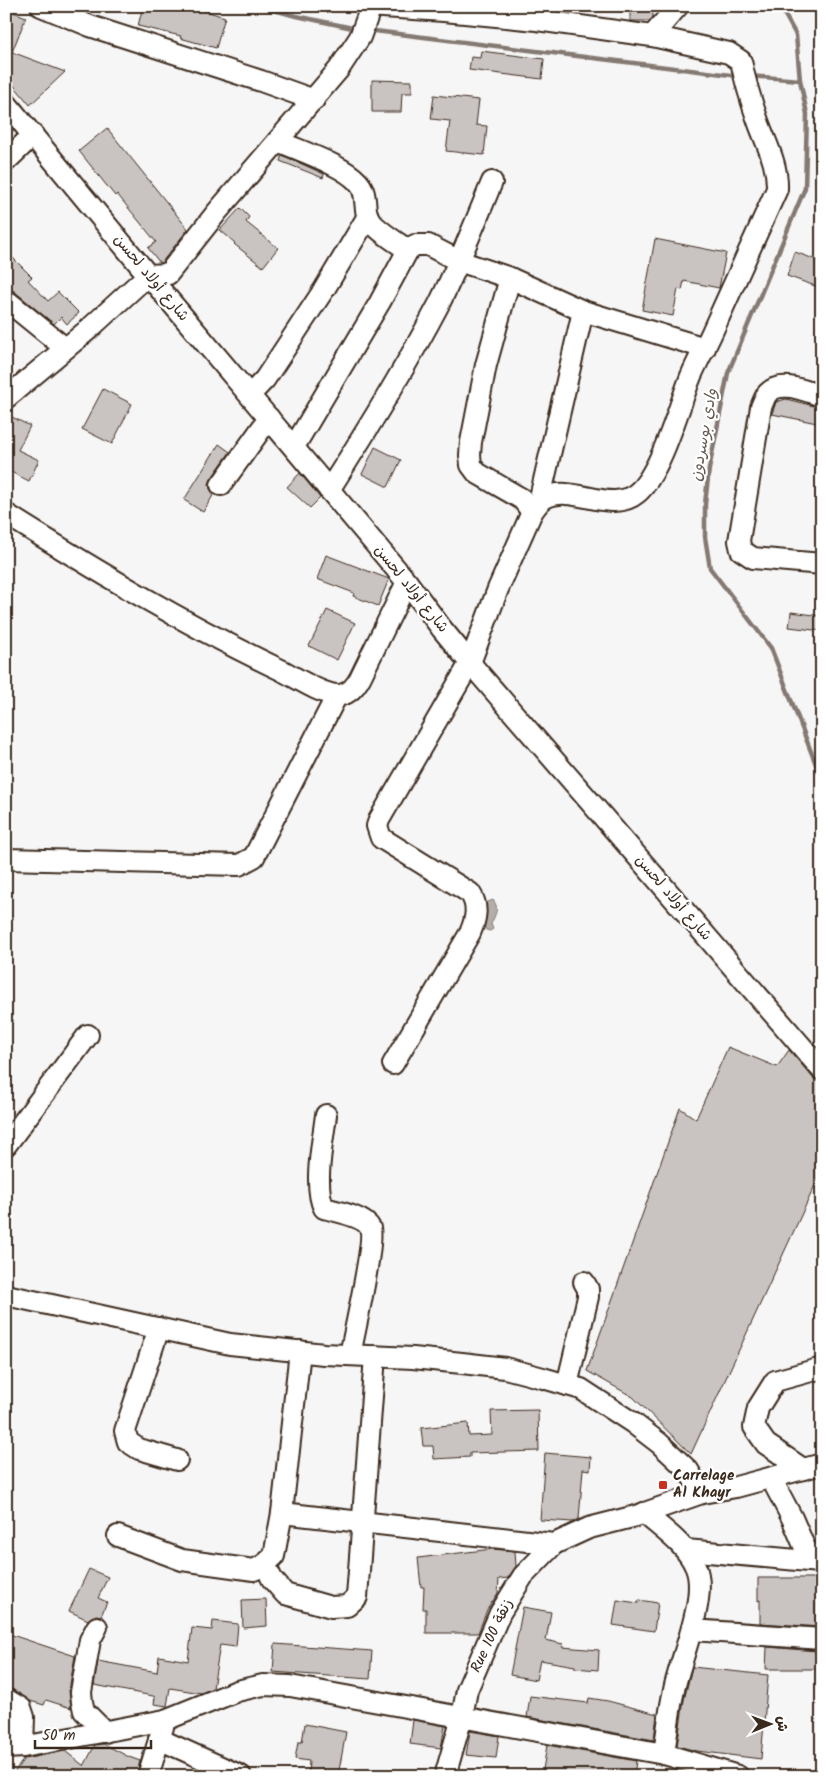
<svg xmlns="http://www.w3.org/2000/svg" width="828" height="1782" font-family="Kalam,'Playpen Sans Arabic',sans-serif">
  <rect width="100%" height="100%" fill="#f7f6f6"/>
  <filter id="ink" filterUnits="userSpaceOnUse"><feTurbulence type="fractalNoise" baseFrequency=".02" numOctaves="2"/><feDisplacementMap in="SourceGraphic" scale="10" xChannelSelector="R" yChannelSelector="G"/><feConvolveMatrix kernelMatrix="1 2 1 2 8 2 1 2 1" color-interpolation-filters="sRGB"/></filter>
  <g filter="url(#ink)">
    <path fill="#b4aeaa" stroke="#847972" d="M 493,900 C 500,908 495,915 491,924 L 493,929 L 490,931 L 486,930 L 484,926 L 481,926 L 485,903 Z"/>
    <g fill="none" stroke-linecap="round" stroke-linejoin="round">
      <g stroke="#847972" stroke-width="4.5">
        <path d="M 260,6 L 292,15 L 357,29"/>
        <path d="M 780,6 L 796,35 L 800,80 L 807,114 L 805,188 L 728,373 L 709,469 L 705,504 L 705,537 L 710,568 L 771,648 L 822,780"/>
        <path d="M 367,30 L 739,76"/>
        <path d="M 749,76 L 800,80"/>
      </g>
    </g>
    <g fill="#c9c3c1" stroke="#3b2a1e">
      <path d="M 143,6 L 189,6 L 225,17 L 216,48 L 180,38 L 181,36 L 138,26 Z"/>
      <path d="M 630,6 L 652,6 L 653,17 L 649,21 L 630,21 Z"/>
      <path d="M 6,9 L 26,17 L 12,52 L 65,72 L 30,105 L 6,76 Z"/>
      <path d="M 481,51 L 544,59 L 542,79 L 469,70 L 471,57 L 480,58 Z"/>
      <path d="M 372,80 L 412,81 L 412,93 L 402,93 L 401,112 L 372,112 Z"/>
      <path d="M 434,95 L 479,100 L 476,125 L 487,126 L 484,155 L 446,151 L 450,121 L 431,119 Z"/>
      <path d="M 107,128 L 188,229 L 162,262 L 160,263 L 148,248 L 156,242 L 117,194 L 115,196 L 79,151 Z"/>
      <path d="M 282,155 L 324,174 L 323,178 L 280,161 Z"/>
      <path d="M 240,208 L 249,217 L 246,222 L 278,248 L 263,267 L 234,244 L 235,243 L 220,230 Z"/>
      <path d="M 655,239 L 726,253 L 719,288 L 684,281 L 682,290 L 678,289 L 673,316 L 642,310 Z"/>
      <path d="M 6,251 L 32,277 L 28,280 L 48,301 L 58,292 L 79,313 L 67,324 L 61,317 L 54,324 L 14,291 L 7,288 Z"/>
      <path d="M 795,252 L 822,262 L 822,276 L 818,287 L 787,276 Z"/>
      <path d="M 103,389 L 132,404 L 112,444 L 82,429 Z"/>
      <path d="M 786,399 L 822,408 L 822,424 L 772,414 L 776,402 Z"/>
      <path d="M 6,414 L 30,426 L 18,450 L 39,460 L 29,481 L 7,470 L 6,473 Z"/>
      <path d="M 219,444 L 230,452 L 211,479 L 209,484 L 210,489 L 214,494 L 203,512 L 184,500 Z"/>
      <path d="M 375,447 L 401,460 L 388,487 L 362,474 Z"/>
      <path d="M 300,473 L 320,498 L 310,508 L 287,487 Z"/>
      <path d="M 326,555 L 389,579 L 378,606 L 353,596 L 354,593 L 317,579 Z"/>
      <path d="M 327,610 L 355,623 L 337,660 L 309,646 Z"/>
      <path d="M 791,612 L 822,616 L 822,631 L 789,627 Z"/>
      <path d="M 728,1047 L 777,1067 L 789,1050 L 813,1078 L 822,1083 L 822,1170 L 691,1454 L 633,1397 L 587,1371 L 680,1108 L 696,1119 Z"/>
      <path d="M 538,1410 L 539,1451 L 470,1453 L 470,1457 L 434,1459 L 433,1446 L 423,1446 L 421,1428 L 468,1423 L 469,1436 L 492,1435 L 491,1411 Z"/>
      <path d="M 545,1453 L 591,1457 L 590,1470 L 583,1469 L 579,1519 L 573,1522 L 540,1520 Z"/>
      <path d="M 492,1549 L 515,1551 L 516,1566 L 508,1578 L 499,1579 L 498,1593 L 487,1610 L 478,1633 L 426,1633 L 426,1609 L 423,1609 L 424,1587 L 421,1587 L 418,1558 Z"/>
      <path d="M 89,1569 L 108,1577 L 98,1598 L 107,1602 L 101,1616 L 96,1615 L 88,1620 L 69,1611 Z"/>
      <path d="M 758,1578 L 822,1578 L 822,1627 L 760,1623 L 760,1600 L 758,1601 Z"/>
      <path d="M 266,1599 L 267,1626 L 243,1628 L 242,1600 Z"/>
      <path d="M 617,1600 L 638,1603 L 639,1600 L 658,1603 L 654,1631 L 613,1625 Z"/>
      <path d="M 523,1607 L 551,1612 L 546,1640 L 563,1644 L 562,1647 L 599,1650 L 598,1670 L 575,1668 L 575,1666 L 540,1660 L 536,1680 L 510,1675 Z"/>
      <path d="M 213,1621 L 238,1624 L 236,1647 L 220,1645 L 213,1688 L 201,1693 L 170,1688 L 167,1706 L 154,1704 L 155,1697 L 153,1696 L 94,1685 L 98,1661 L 157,1672 L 159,1656 L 188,1661 L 192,1628 L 212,1630 Z"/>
      <path d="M 6,1633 L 75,1656 L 69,1690 L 71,1708 L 46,1700 L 44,1705 L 30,1701 L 12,1689 L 6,1687 Z"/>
      <path d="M 275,1644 L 372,1651 L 370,1679 L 273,1672 Z"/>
      <path d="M 767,1647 L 817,1651 L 817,1669 L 766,1669 Z"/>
      <path d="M 692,1667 L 768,1675 L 761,1759 L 697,1751 L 677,1746 L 684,1700 Z"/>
      <path d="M 530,1696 L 588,1703 L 589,1698 L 608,1701 L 657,1714 L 654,1740 L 527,1717 Z"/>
      <path d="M 413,1720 L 445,1726 L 441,1748 L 410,1744 Z"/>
      <path d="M 305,1724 L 346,1732 L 338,1776 L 308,1776 L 309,1761 L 295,1759 L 298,1742 L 302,1742 Z"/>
      <path d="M 470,1731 L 499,1736 L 496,1758 L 466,1755 Z"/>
      <path d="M 104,1744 L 129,1757 L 140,1761 L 136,1776 L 11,1776 L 24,1759 L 65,1751 L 84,1766 L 95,1745 Z"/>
      <path d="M 547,1745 L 636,1761 L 634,1776 L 542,1776 Z"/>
    </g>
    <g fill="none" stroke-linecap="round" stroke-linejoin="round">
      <defs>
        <g id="minor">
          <path d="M 41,6 L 90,26 L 261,81 L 314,100"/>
          <path d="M 368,6 L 444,11 L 537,20 L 652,36 L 729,53 L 741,61 C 745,81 751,101 758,121 C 766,144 778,164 777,189 C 756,235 735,281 714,328 C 707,344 698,360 691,376 C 679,406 661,473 637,493 C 611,515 573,483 545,498 C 539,501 536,507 532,512 L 498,589 L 470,663 L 379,820 L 377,826 L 381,838 L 470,893 C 479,906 476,919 470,933 L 393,1064"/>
          <path d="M 652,36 L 678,6"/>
          <path d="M 6,103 L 148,275 L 407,582 L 442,629 L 470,663 L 822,1070"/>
          <path d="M 278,141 C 300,151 343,165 358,182 C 367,192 364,203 367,215 C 371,227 398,243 408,250"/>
          <path d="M 6,161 L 33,135"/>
          <path d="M 510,278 L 486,365 L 471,442 L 470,455 L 471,465 L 477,473 L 522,499 L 532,512"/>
          <path d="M 6,300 L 65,348"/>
          <path d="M 250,395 L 265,379 L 325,288 L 368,216"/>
          <path d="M 822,396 C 807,392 781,379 768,393 C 765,396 763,403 761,407 L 739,541 L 741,550 L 753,558 L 822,564"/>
          <path d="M 6,398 L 89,329 L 148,275 L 168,274 L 217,212 L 339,69 L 360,37 L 368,15 L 368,7"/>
          <path d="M 294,447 L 380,302 L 408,250 L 415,245 L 428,245 L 459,261 L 510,278 L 583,311 L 705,348"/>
          <path d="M 221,485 L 269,418"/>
          <path d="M 329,490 C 368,429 406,367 439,304 C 459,264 475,223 492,182"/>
          <path d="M 539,502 L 583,311"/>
          <path d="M 6,514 C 95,570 186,625 281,670 C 297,678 320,694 337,695 C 348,696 355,687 360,678 L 407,582"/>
          <path d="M 6,859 L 239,865 L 254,857 L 337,695"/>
          <path d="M 326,1115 C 323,1140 313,1186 324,1208 C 336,1211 365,1217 370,1228 C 375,1240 354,1335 350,1355"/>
          <path d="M 6,1145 L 88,1035"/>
          <path d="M 6,1295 L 230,1344 L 324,1354 L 413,1358 L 462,1363 L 505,1368 L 543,1378 L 581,1389 L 633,1423 L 659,1443 L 688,1470 L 702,1493"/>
          <path d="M 159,1328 L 125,1431 L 128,1442 L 139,1449 L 177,1460"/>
          <path d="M 567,1385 L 588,1297 L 588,1289 L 584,1282"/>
          <path d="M 803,1469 L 766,1444 L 754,1427 L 758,1408 L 775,1381 L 822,1368"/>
          <path d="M 771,1478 L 792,1518 L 805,1548 L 822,1565"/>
          <path d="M 282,1513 L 554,1544"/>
          <path d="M 644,1513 C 662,1529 687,1545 696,1568 C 708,1598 680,1659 674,1690 C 669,1711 667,1733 664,1754"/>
          <path d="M 118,1536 L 182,1560 L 254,1570 L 265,1564 L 274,1556 L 282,1513 L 300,1351"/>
          <path d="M 686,1550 L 819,1562"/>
          <path d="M 265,1564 L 272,1579 L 285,1594 L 331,1607 L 347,1606 L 357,1597 L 375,1356"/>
          <path d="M 97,1627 L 90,1640 L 81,1692 L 82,1702 L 84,1711 L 105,1732"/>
          <path d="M 692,1630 L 822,1639"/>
          <path d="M 6,1699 L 21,1708 L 24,1717 L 23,1747"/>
          <path d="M 159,1739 L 241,1776"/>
          <path d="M 6,1748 L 23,1747 L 165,1720 L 237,1691 L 263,1685 L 290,1686 L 318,1691 L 664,1754 L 738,1776"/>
          <path d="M 148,1776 L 163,1727"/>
          <path d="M 445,1776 L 462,1717 L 467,1690 L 500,1613 L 523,1576 L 554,1544 L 589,1528 L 636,1516 L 702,1493 L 736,1487 L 822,1464"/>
        </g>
      </defs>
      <use href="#minor" stroke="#3b2a1e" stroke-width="24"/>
      <use href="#minor" stroke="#fff" stroke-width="20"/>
    </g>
  </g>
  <rect fill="#c8321e" stroke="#fff" stroke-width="2" x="658" y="1480" width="10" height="10" rx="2.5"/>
  <g text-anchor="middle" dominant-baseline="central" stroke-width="4.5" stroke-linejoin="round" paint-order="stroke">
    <g font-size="15" fill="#3b2a1e" stroke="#fff">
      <text transform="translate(151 278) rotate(50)">شارع أولاد لحسن</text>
      <text transform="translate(411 589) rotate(51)">شارع أولاد لحسن</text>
      <text transform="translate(673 898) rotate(49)">شارع أولاد لحسن</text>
      <text transform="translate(492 1636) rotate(-65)">Rue 100 زنقة</text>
    </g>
    <g font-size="15" font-weight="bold" fill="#3b2a1e" stroke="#fff" text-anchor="start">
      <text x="673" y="1476">Carrelage<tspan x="673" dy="17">Al Khayr</tspan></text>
    </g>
    <g font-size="16" font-style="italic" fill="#65584f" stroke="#fff">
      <text transform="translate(704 435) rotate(-80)">وادي بوسردون</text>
    </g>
  </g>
  <rect width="828" height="1782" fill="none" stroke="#fff" stroke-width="25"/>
  <rect x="12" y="12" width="803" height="1757" fill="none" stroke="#3b2a1e" stroke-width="2" filter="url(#ink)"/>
  <g transform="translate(770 1724) rotate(89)" stroke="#ffffff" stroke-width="4" paint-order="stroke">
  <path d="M0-4L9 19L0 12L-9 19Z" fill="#3b2a1e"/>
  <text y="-8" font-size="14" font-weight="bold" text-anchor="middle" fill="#3b2a1e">ش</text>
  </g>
  <path d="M35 1740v8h116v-8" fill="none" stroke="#3b2a1e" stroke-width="2.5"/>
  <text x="42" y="1740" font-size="15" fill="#3b2a1e" stroke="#ffffff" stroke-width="4" paint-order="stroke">50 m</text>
</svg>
